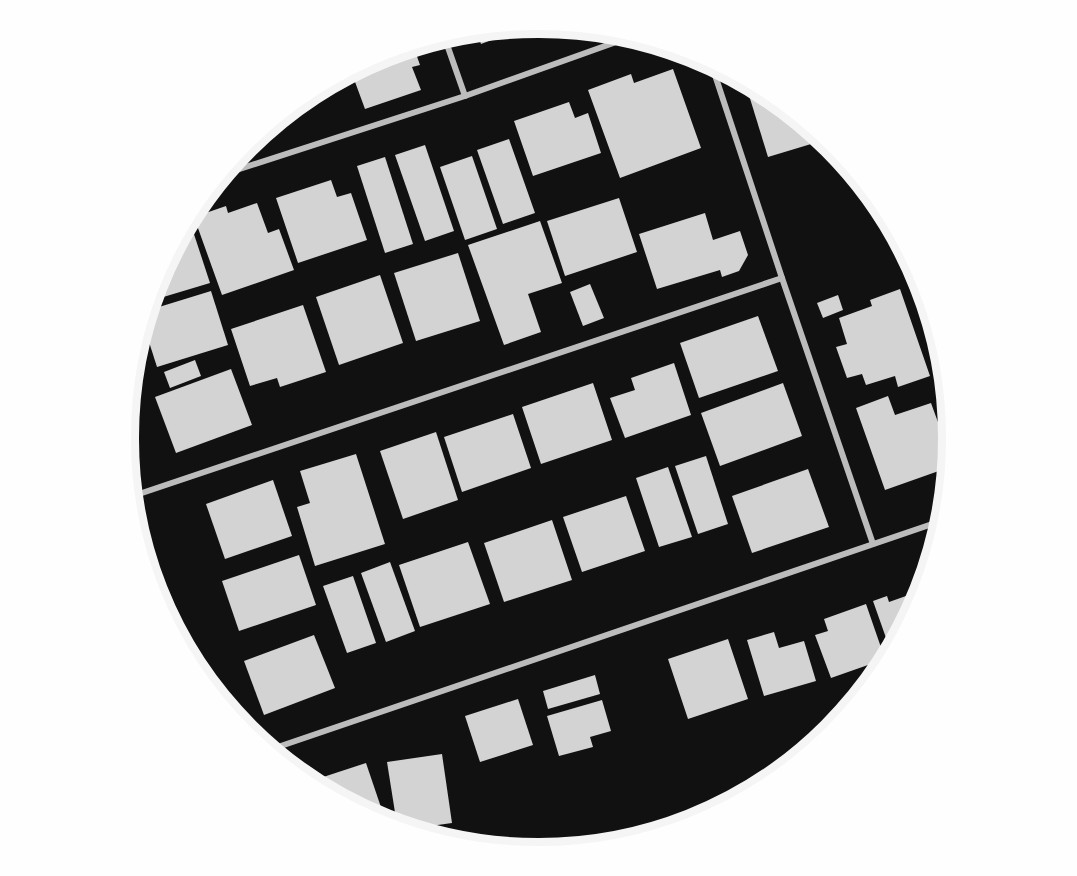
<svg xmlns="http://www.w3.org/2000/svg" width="1077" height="876" font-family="'Work Sans',sans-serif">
  <rect width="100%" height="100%" fill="#111"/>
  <g fill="#d3d3d3">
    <path d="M 531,25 L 481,44 L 476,30 L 517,26 Z"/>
    <path d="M 576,28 L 593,29 L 578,34 Z"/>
    <path d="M 413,45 L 420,65 L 412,67 L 421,90 L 365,109 L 351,71 L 380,55 Z"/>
    <path d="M 673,69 L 701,148 L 620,178 L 588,90 L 631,74 L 634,83 Z"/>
    <path d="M 340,77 L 344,86 L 311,97 L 310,93 Z"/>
    <path d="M 759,89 L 769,94 L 819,135 L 821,141 L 768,157 L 748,92 Z"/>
    <path d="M 569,102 L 575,118 L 588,113 L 601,153 L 533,176 L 514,121 Z"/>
    <path d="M 509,139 L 535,213 L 503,224 L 477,150 Z"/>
    <path d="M 425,145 L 454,231 L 425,241 L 395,155 Z"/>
    <path d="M 472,156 L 497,229 L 465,240 L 440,167 Z"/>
    <path d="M 385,157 L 413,244 L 385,253 L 357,166 Z"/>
    <path d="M 331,180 L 337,197 L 351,193 L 367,240 L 298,263 L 276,198 Z"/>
    <path d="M 873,197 L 883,208 L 885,212 L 879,214 Z"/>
    <path d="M 619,198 L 637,252 L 565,276 L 547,221 Z"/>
    <path d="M 257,203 L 268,233 L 279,229 L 294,270 L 222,295 L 194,217 L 226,206 L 228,213 Z"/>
    <path d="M 705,213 L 713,240 L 740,231 L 748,255 L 739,271 L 722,277 L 720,270 L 657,289 L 639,234 Z"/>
    <path d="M 189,219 L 210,283 L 150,301 L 156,279 Z"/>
    <path d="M 540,221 L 562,283 L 528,294 L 541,332 L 504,345 L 468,245 Z"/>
    <path d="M 893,227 L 921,280 L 923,287 L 911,292 L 889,229 Z"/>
    <path d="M 458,253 L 480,321 L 416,341 L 394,273 Z"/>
    <path d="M 380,275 L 403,343 L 339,365 L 316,297 Z"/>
    <path d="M 590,284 L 604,318 L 583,326 L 570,292 Z"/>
    <path d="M 900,289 L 930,376 L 898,387 L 895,376 L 866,385 L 862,374 L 847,378 L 836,347 L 847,344 L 839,318 L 872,306 L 870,300 Z"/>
    <path d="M 211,291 L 228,345 L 157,367 L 143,323 L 146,311 Z"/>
    <path d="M 838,295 L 843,310 L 823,318 L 817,303 Z"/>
    <path d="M 303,305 L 326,372 L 280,387 L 277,378 L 250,386 L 231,329 Z"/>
    <path d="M 758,316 L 778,371 L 699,398 L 680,343 Z"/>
    <path d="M 195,360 L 201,376 L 170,388 L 164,372 Z"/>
    <path d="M 674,363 L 691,415 L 625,438 L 610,398 L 635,390 L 631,378 Z"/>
    <path d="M 231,369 L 252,425 L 176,453 L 155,397 Z"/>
    <path d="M 593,383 L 612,440 L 541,464 L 522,407 Z"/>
    <path d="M 783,383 L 802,436 L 720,466 L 701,413 Z"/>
    <path d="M 888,396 L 895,415 L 931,403 L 951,458 L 950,467 L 885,490 L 856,408 Z"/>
    <path d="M 948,397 L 952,438 L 952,440 L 938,401 Z"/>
    <path d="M 513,414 L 531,468 L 462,492 L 444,437 Z"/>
    <path d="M 436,432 L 458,500 L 403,519 L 380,451 Z"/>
    <path d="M 356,454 L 385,544 L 315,566 L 297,507 L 310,503 L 300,471 Z"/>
    <path d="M 706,456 L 728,524 L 698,534 L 675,466 Z"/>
    <path d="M 668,467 L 692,537 L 659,547 L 636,478 Z"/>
    <path d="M 808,469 L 829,527 L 752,553 L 732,496 Z"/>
    <path d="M 273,480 L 292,536 L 225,559 L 206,504 Z"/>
    <path d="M 626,496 L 645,551 L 582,572 L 563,517 Z"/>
    <path d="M 552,520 L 572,580 L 504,602 L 484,543 Z"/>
    <path d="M 468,542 L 490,604 L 420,627 L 399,565 Z"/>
    <path d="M 299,555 L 316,605 L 239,631 L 222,581 Z"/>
    <path d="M 390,562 L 415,631 L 386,642 L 361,573 Z"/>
    <path d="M 353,576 L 376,643 L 347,653 L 323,586 Z"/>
    <path d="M 923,590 L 921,597 L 891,652 L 873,601 L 887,596 L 889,602 Z"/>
    <path d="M 866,604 L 885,659 L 831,678 L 815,635 L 828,631 L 824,619 Z"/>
    <path d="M 774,632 L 779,648 L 804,641 L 816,681 L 764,696 L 747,640 Z"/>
    <path d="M 314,635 L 335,688 L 264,715 L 244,661 Z"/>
    <path d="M 728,639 L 748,699 L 688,719 L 668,659 Z"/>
    <path d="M 595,675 L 600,694 L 548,709 L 543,691 Z"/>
    <path d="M 518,699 L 533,745 L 480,762 L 465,716 Z"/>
    <path d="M 602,700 L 611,731 L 590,737 L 593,747 L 559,756 L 547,716 Z"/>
    <path d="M 442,754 L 452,823 L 409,829 L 397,825 L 387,762 Z"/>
    <path d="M 366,763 L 386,822 L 380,820 L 308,782 Z"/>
  </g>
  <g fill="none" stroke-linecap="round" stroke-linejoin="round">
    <g stroke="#bcbcbc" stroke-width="6">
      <path d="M 444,36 L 465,96"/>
      <path d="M 711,63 L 782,278 L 873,544"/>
      <path d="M 221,175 L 465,96 L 633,36"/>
      <path d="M 125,440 L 155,592"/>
      <path d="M 136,495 L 782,278"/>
      <path d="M 269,750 L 944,520"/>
    </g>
  </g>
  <path d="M0 0H1077V876H0ZM538 34H539A403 403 0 0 1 942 437V439A403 403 0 0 1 539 842H538A403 403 0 0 1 135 439V437A403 403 0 0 1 538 34Z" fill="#fefefe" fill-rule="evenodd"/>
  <path fill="none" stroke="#f5f5f5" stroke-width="8" d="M538 34H539A403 403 0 0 1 942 437V439A403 403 0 0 1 539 842H538A403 403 0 0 1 135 439V437A403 403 0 0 1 538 34Z"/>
</svg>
